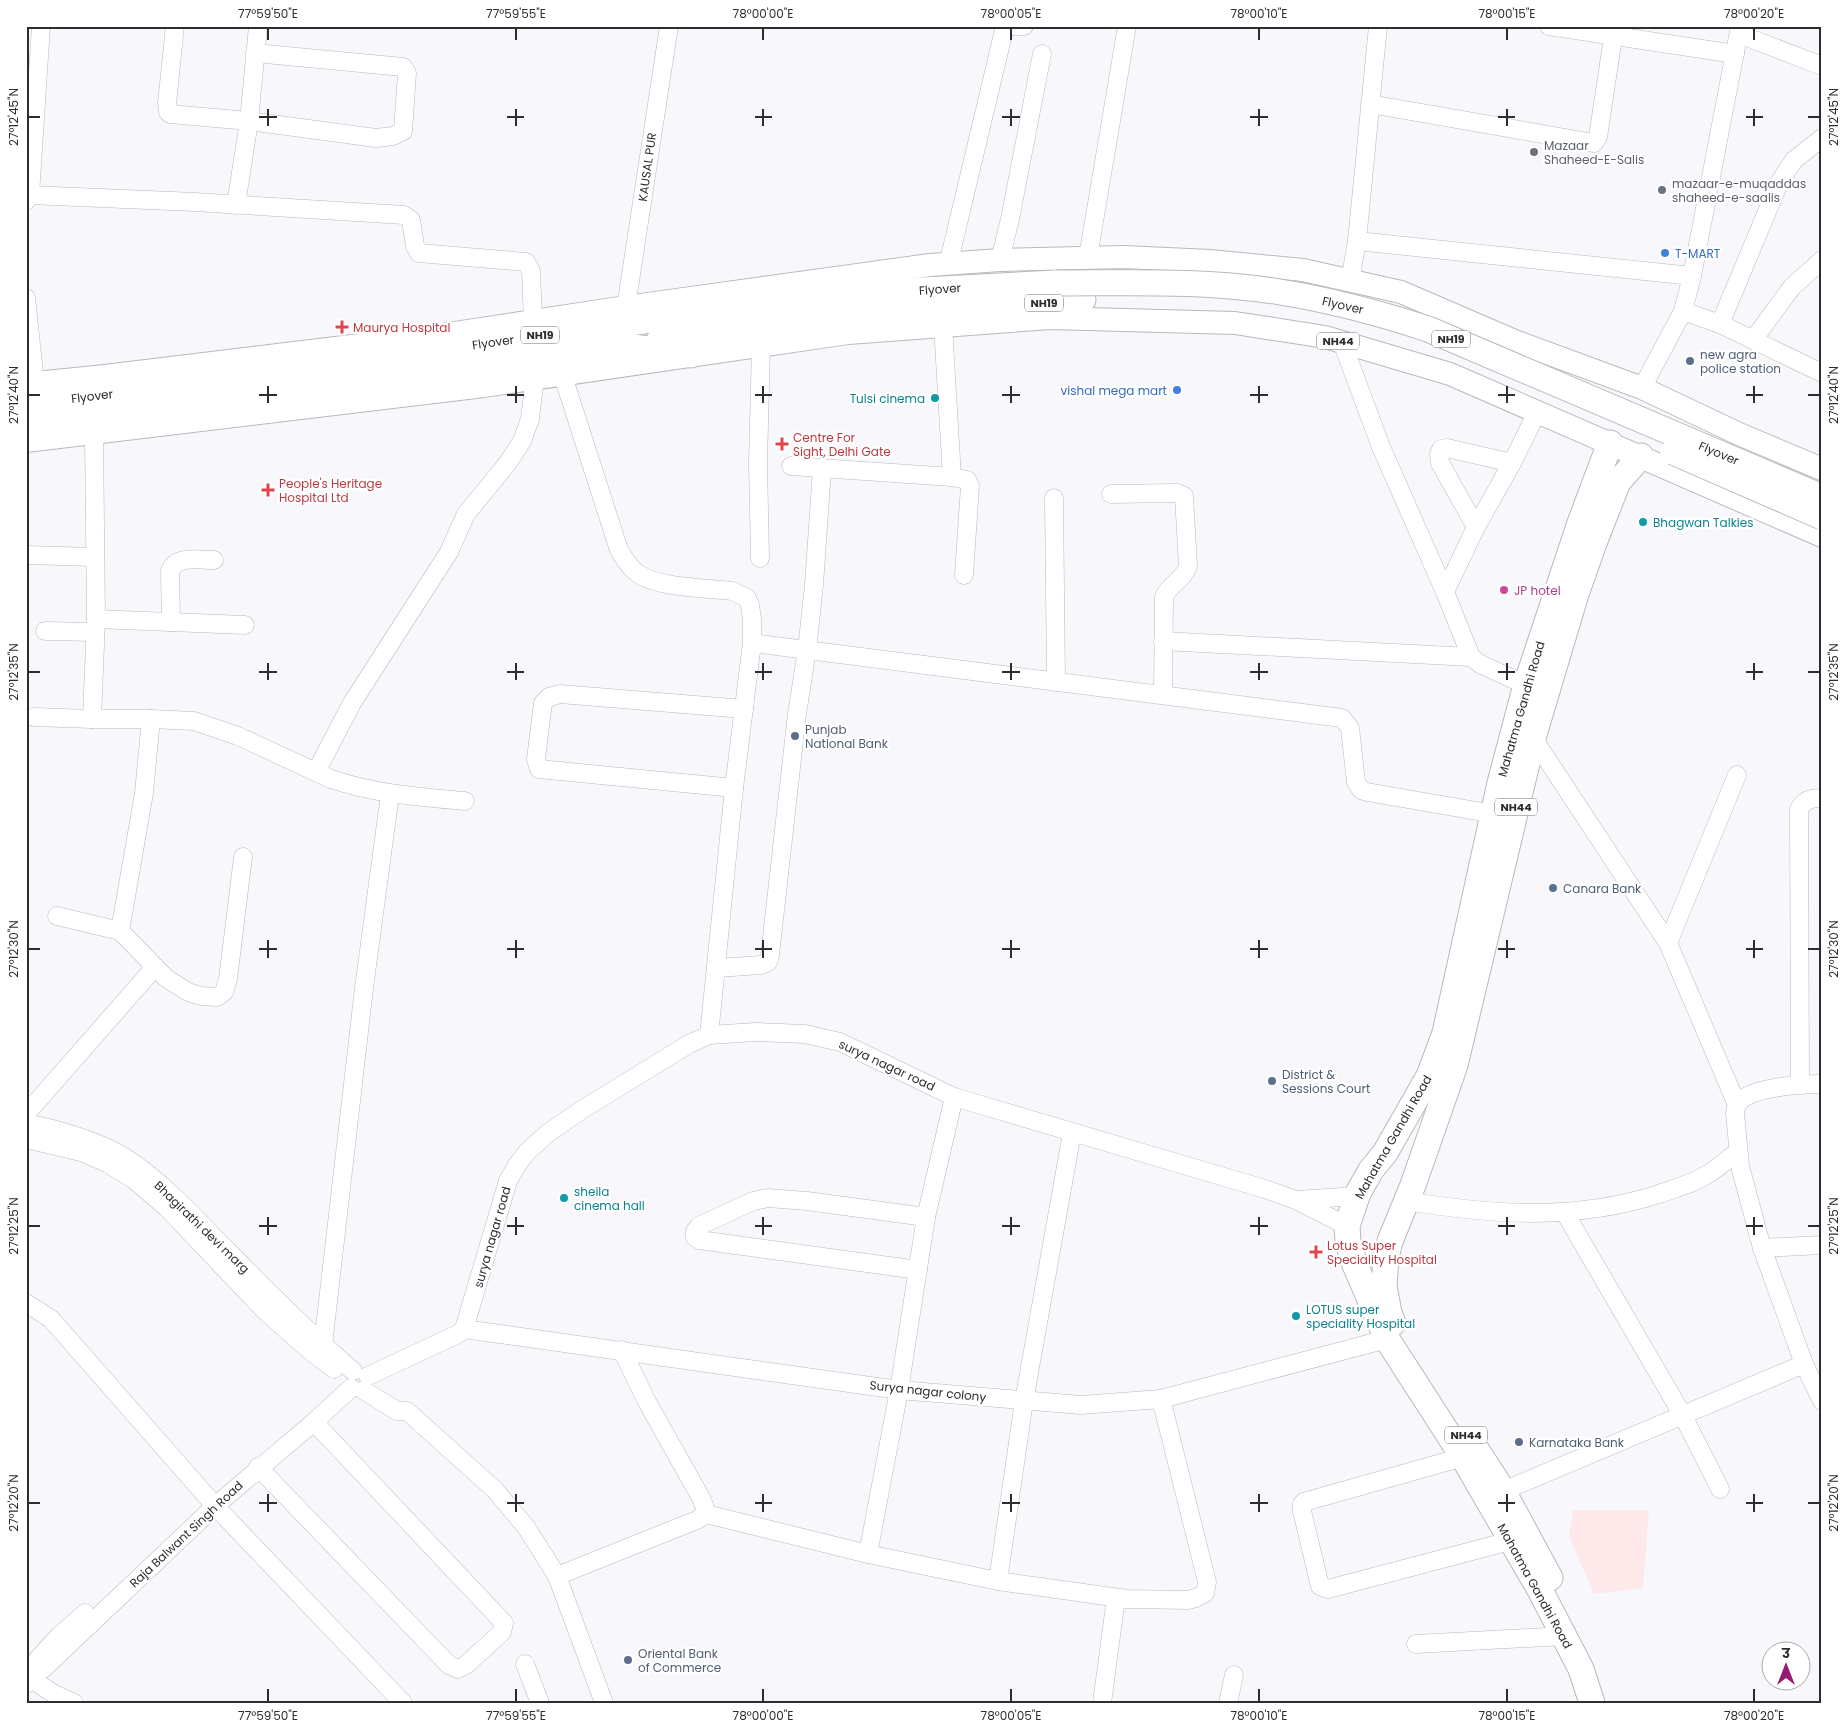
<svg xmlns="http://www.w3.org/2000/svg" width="1848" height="1729" font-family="Poppins,'Noto Sans Devanagari',sans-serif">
  <rect width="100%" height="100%" fill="#f8f8fc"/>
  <path fill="#fee8ea" d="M 1573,1510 L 1649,1510 L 1643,1588 L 1594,1594 L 1569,1536 Z"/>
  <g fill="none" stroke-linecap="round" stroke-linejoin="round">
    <defs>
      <g id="minor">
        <path d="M 175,26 L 167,103 L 168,112 L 170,114 L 249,121 L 376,138 L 393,136 L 403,131 L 407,73 L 403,67 L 255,53"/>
        <path d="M 1014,26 L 1024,26"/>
        <path d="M 1549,26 L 1735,54"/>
        <path d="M 1739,34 L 1822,66"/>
        <path d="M 1370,104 L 1594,143 L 1598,137 L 1613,37"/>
        <path d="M 30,195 L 41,26"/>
        <path d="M 26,201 L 30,195 L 195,202 L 404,215 L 411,220 L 415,246 L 419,253 L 526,262 L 531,271 L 533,321"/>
        <path d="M 236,205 L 249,121 L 258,26"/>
        <path d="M 1357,241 L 1692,276"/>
        <path d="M 1088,257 L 1127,26"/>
        <path d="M 1000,260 L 1010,219 L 1042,54"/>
        <path d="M 948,265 L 1005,26"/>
        <path d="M 1350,281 L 1357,241 L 1378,26"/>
        <path d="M 26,298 L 35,383"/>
        <path d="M 626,307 L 669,26"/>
        <path d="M 1683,311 L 1720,324 L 1822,373"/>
        <path d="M 1720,324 L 1779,183 L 1794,160 L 1822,138"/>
        <path d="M 943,326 L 952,477"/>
        <path d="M 1753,340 L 1792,287 L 1822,260"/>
        <path d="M 1342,342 L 1381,447 L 1445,592"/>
        <path d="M 562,373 L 619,550 C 624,558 629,567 636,572 C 655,588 707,588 732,591 L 747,598 L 750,605 L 752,619 L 752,643 L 734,788 L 709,1035"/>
        <path d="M 1642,388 L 1683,311 L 1692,276 L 1740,26"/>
        <path d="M 1512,463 L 1447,448 L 1441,449 L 1439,454 L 1440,463 L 1476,527 L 1512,463 L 1537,412"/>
        <path d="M 791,466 L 952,477 L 967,480 L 970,486 L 964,575"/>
        <path d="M 1111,494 L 1177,493 L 1184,496 L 1188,566 C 1184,580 1169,584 1164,597 L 1163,694"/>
        <path d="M 1054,498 L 1056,682"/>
        <path d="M 1476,527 L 1445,592 L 1471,657 L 1480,664 L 1526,685"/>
        <path d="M 26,555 L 95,557"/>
        <path d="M 760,558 L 758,463 L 761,345"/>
        <path d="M 96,619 L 245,625"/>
        <path d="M 171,622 L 170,571 C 176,555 200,560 214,560"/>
        <path d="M 45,631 L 95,632"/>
        <path d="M 1163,641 L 1471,657"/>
        <path d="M 752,643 L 1342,718 L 1350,728 L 1356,782 L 1361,790 L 1367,792 L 1494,814"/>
        <path d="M 34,717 L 92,719 L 151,719 L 194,721 L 238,736 L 331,779 C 375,794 420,797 465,801"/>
        <path d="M 92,719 L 96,619 L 94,433"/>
        <path d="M 1533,738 L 1668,943 L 1737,1105"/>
        <path d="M 316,772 L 352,703 L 449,552 L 466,514 L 507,464 L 522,441 L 530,419 L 535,377"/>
        <path d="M 734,788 L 539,769 L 536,759 L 543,703 L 549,697 L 560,694 L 744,709"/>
        <path d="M 57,916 L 120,931 L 166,978 L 188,992 L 201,996 L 217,997 L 224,992 L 228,979 L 243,857"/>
        <path d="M 120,931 L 144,793 L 151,719"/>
        <path d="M 1668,943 L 1737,775"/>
        <path d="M 717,968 L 761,965 L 768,962 L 770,955 L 797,714 L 807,650 L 814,585 L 822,469"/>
        <path d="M 1822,1084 C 1802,1084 1752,1087 1739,1102 C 1736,1105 1736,1108 1735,1113 L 1740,1166 L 1762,1248 L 1804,1364 L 1822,1401"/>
        <path d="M 1800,1085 L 1799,810 C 1803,800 1811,798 1822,798"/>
        <path d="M 26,1114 L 155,967"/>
        <path d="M 26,1124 C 54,1127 103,1143 126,1158 C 164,1183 195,1218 227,1250 C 268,1292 309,1333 353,1371"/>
        <path d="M 1072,1133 L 1024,1401 L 998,1581 L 1127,1599 L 1188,1600 L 1196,1598 L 1205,1593 L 1207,1582 L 1161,1399"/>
        <path d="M 26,1139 L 81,1152 L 107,1163 L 133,1179 L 167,1208 L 265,1311 L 309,1350 L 334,1369"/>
        <path d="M 1296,1200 L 1357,1196"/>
        <path d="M 1407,1201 C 1492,1215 1575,1221 1659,1194 C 1676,1188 1695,1183 1711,1172 C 1721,1166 1729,1158 1738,1151"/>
        <path d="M 1565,1213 L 1682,1414 L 1720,1489"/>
        <path d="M 1762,1248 L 1822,1245"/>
        <path d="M 918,1270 L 699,1240 L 695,1237 L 695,1231 L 699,1226 L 753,1201 L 768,1198 L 807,1201 L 926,1217"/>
        <path d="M 26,1303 L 51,1319 L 209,1499"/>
        <path d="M 464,1329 L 899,1390 L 1081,1405 L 1161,1399 L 1387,1339"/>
        <path d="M 323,1345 L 364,988 L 390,794"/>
        <path d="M 368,1376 L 458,1334 L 464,1329 L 508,1181 L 517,1165 L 527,1152 L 548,1133 L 583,1109 L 689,1044 L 709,1035 L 756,1032 L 805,1034 L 840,1042 L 954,1097 L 1265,1189 L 1296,1200 L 1347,1226"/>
        <path d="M 363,1390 L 397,1411 L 407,1411 L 495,1490 L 526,1527 L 557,1576 L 604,1703"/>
        <path d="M 1463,1457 L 1304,1502 L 1302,1504 L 1302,1511 L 1320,1586 L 1328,1589 L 1510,1541"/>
        <path d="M 258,1467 L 449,1665 L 458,1669 L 466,1665 L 502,1632 L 504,1623 L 314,1422"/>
        <path d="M 1503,1491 L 1804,1364"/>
        <path d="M 215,1506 L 403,1703"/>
        <path d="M 706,1514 L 868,1554 L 998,1581"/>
        <path d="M 868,1554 L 899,1390 L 926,1217 L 954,1097"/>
        <path d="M 557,1576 L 697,1520 L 706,1514 L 704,1505 L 701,1498 L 646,1400 L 622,1350"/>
        <path d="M 1416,1644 L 1564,1636"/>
        <path d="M 36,1661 L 58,1637 L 85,1613"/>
        <path d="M 525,1664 L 540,1703"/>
        <path d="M 30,1678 L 54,1694 L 74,1703"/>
        <path d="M 26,1684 L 34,1672 L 43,1669 L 215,1506 L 314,1422 L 351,1388"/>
        <path d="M 1102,1703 L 1116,1598"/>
        <path d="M 1228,1703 L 1234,1675"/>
      </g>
      <g id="major">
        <path d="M 26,384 L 105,376 L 435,336 L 626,307 L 930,265 L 1000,260 L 1124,257 L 1210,261 L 1303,270 L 1401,292 L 1517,342 L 1642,388 L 1739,434 L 1822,469"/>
        <path d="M 26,441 L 484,386 L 848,333 L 1050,318 L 1235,323 L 1325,337 L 1450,374 L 1822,536"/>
      </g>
      <g id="highway">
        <path d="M 658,342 L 840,318 L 1083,300"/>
        <path d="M 26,402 L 196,383 L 767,304 L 923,290 L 1056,283"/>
        <path d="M 26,423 L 196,405 L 628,346 L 691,355"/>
        <path d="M 1393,1323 L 1389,1313 L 1384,1286 L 1386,1258 L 1390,1241 L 1413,1185 L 1455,1065 L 1533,738 L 1576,594 L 1594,543 L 1618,482 L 1641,456"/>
        <path d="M 1478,1452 L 1503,1491 L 1550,1578"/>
        <path d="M 1592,1703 L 1581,1669 L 1540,1590 L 1463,1457 L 1387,1339 L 1355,1265 L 1348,1242 L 1347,1226 L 1358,1193 L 1371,1170 L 1385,1153 L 1429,1076 L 1445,1033 L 1500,783 L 1526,685 L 1580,523 L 1610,443"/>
      </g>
    </defs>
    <use href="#minor" stroke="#b9b9bd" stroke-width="19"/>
    <use href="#major" stroke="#b9b9bd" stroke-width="24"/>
    <use href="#highway" stroke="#b9b9bd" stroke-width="27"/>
    <use href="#minor" stroke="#fff" stroke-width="18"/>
    <use href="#major" stroke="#fff" stroke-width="22"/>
    <use href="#highway" stroke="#fff" stroke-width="25"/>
    <defs>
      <g id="highway-bridge">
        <path d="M 1056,283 C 1131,283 1206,280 1280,292 C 1331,300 1379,313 1428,329 L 1822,497"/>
        <path d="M 1673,452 L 1822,517"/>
      </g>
    </defs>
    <use href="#highway-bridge" stroke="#b9b9bd" stroke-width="27" stroke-linecap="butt"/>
    <use href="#highway-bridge" stroke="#fff" stroke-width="25"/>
  </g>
  <path fill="none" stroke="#2d2d2f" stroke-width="2" d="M 268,28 L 268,40M 516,28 L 516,40M 763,28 L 763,40M 1011,28 L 1011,40M 1259,28 L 1259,40M 1507,28 L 1507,40M 1754,28 L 1754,40M 268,109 L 268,126M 516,109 L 516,126M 763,109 L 763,126M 1011,109 L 1011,126M 1259,109 L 1259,126M 1507,109 L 1507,126M 1754,109 L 1754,126M 28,117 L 40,117M 259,117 L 277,117M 507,117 L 524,117M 755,117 L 772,117M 1002,117 L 1020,117M 1250,117 L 1268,117M 1498,117 L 1515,117M 1746,117 L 1763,117M 1808,117 L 1820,117M 268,386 L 268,403M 516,386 L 516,403M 763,386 L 763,403M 1011,386 L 1011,403M 1259,386 L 1259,403M 1507,386 L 1507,403M 1754,386 L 1754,403M 28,395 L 40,395M 259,395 L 277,395M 507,395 L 524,395M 755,395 L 772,395M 1002,395 L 1020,395M 1250,395 L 1268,395M 1498,395 L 1515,395M 1746,395 L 1763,395M 1808,395 L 1820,395M 268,663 L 268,680M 516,663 L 516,680M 763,663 L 763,680M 1011,663 L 1011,680M 1259,663 L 1259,680M 1507,663 L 1507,680M 1754,663 L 1754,680M 28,672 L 40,672M 259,672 L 277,672M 507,672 L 524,672M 755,672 L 772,672M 1002,672 L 1020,672M 1250,672 L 1268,672M 1498,672 L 1515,672M 1746,672 L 1763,672M 1808,672 L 1820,672M 268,940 L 268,958M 516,940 L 516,958M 763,940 L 763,958M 1011,940 L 1011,958M 1259,940 L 1259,958M 1507,940 L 1507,958M 1754,940 L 1754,958M 28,949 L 40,949M 259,949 L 277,949M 507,949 L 524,949M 755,949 L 772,949M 1002,949 L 1020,949M 1250,949 L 1268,949M 1498,949 L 1515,949M 1746,949 L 1763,949M 1808,949 L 1820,949M 268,1217 L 268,1235M 516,1217 L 516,1235M 763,1217 L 763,1235M 1011,1217 L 1011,1235M 1259,1217 L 1259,1235M 1507,1217 L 1507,1235M 1754,1217 L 1754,1235M 28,1226 L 40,1226M 259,1226 L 277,1226M 507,1226 L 524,1226M 755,1226 L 772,1226M 1002,1226 L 1020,1226M 1250,1226 L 1268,1226M 1498,1226 L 1515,1226M 1746,1226 L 1763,1226M 1808,1226 L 1820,1226M 268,1494 L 268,1512M 516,1494 L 516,1512M 763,1494 L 763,1512M 1011,1494 L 1011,1512M 1259,1494 L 1259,1512M 1507,1494 L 1507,1512M 1754,1494 L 1754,1512M 28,1503 L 40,1503M 259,1503 L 277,1503M 507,1503 L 524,1503M 755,1503 L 772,1503M 1002,1503 L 1020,1503M 1250,1503 L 1268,1503M 1498,1503 L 1515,1503M 1746,1503 L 1763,1503M 1808,1503 L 1820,1503M 268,1689 L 268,1702M 516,1689 L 516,1702M 763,1689 L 763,1702M 1011,1689 L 1011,1702M 1259,1689 L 1259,1702M 1507,1689 L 1507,1702M 1754,1689 L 1754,1702"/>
  <g fill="#6b7280" stroke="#fff" stroke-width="2">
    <circle cx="1534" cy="152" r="5"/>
    <circle cx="1662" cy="190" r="5"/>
  </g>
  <g fill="#3f7fe0" stroke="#fff" stroke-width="2">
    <circle cx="1665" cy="253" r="5"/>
    <circle cx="1177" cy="390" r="5"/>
  </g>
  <g fill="#e0444e" stroke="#fff" stroke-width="2">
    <path d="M339.5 319.5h5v5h5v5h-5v5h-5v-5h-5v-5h5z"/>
    <path d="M779.5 436.5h5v5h5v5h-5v5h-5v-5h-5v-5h5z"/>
    <path d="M265.5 482.5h5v5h5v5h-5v5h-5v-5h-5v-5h5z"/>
    <path d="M1313.5 1244.5h5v5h5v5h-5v5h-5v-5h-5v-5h5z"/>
  </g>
  <g fill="#5c6f8a" stroke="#fff" stroke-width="2">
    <circle cx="1690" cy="361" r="5"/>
    <circle cx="795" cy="736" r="5"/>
    <circle cx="1553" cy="888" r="5"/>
    <circle cx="1272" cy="1081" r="5"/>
    <circle cx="1519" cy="1442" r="5"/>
    <circle cx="628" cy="1660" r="5"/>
  </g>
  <g fill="#0f9aa8" stroke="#fff" stroke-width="2">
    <circle cx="935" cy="398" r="5"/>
    <circle cx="1643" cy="522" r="5"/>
    <circle cx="564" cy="1198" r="5"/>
    <circle cx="1296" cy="1316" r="5"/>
  </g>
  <circle fill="#d1479c" stroke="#fff" stroke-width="2" cx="1504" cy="590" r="5"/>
  <g text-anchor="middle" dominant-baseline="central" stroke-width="4.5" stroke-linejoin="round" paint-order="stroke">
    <g fill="#fff" stroke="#6c6c6d" stroke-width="1">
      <rect x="1025" y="294.5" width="38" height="17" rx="4"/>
      <rect x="521" y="326.5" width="38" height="17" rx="4"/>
      <rect x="1432" y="330.5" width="38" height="17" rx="4"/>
      <rect x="1317" y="332.5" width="42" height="17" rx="4"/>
      <rect x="1495" y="798.5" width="42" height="17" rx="4"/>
      <rect x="1445" y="1426.5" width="42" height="17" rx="4"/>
    </g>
    <g font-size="11" font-weight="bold" fill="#2d2d2f">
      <text x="1044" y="303">NH19</text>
      <text x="540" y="335">NH19</text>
      <text x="1451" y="339">NH19</text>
      <text x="1338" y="341">NH44</text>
      <text x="1516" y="807">NH44</text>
      <text x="1466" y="1435">NH44</text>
    </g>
    <g font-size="12" fill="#5b616d" stroke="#fff" text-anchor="start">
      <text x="1544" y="145">Mazaar<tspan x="1544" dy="14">Shaheed-E-Salis</tspan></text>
      <text x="1672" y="183">mazaar-e-muqaddas<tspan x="1672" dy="14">shaheed-e-saalis</tspan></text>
    </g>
    <g font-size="12" fill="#2d2d2f" stroke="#fff">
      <text transform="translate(647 167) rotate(-82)">KAUSAL PUR</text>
      <text transform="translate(940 289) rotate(-4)">Flyover</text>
      <text transform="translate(1343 305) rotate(13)">Flyover</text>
      <text transform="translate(493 342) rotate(-8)">Flyover</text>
      <text transform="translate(92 396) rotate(-7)">Flyover</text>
      <text transform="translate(1719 453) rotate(23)">Flyover</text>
      <text transform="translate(1521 709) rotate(-74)">Mahatma Gandhi Road</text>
      <text transform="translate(887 1065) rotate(25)">surya nagar road</text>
      <text transform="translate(1393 1137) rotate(-60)">Mahatma Gandhi Road</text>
      <text transform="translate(202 1227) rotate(44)">Bhagirathi devi marg</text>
      <text transform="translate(492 1237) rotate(-74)">surya nagar road</text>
      <text transform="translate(928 1391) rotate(6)">Surya nagar colony</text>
      <text transform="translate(186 1534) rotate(-43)">Raja Balwant Singh Road</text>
      <text transform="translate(1535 1586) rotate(61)">Mahatma Gandhi Road</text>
    </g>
    <g font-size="12" fill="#366cbe" stroke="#fff" text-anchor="start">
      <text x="1675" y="253">T-MART</text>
      <text x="1167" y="390" text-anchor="end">vishal mega mart</text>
    </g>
    <g font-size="12" fill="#be3a42" stroke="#fff" text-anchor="start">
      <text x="353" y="327">Maurya Hospital</text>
      <text x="793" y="437">Centre For<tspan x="793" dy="14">Sight, Delhi Gate</tspan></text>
      <text x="279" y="483">People's Heritage<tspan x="279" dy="14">Hospital Ltd</tspan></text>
      <text x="1327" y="1245">Lotus Super<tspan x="1327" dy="14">Speciality Hospital</tspan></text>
    </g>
    <g font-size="12" fill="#4e5e75" stroke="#fff" text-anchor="start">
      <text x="1700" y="354">new agra<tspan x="1700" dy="14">police station</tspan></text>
      <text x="805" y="729">Punjab<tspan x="805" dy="14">National Bank</tspan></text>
      <text x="1563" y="888">Canara Bank</text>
      <text x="1282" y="1074">District &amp;<tspan x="1282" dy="14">Sessions Court</tspan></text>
      <text x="1529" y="1442">Karnataka Bank</text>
      <text x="638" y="1653">Oriental Bank<tspan x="638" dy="14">of Commerce</tspan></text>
    </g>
    <g font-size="12" fill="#0d838f" stroke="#fff" text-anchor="start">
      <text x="925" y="398" text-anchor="end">Tulsi cinema</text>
      <text x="1653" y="522">Bhagwan Talkies</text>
      <text x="574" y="1191">sheila<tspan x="574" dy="14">cinema hall</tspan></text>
      <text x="1306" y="1309">LOTUS super<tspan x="1306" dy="14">speciality Hospital</tspan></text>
    </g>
    <g font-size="12" fill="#b23c85" stroke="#fff" text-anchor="start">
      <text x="1514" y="590">JP hotel</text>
    </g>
  </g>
  <rect width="1848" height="1729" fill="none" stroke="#ffffff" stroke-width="55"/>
  <g transform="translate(1786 1666)"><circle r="24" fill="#ffffff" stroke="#ababac"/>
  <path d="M0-4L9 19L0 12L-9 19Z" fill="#971a73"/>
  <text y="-8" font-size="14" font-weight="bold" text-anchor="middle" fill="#2d2d2f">उ</text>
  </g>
  <rect x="28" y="28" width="1792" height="1674" fill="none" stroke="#2d2d2f" stroke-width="2"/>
  <g font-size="12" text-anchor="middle" fill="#2d2d2f">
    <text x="268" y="18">77°59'50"E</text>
    <text x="516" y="18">77°59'55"E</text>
    <text x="763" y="18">78°00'00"E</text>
    <text x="1011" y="18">78°00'05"E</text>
    <text x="1259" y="18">78°00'10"E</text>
    <text x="1507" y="18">78°00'15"E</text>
    <text x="1754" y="18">78°00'20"E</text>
    <text transform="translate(14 117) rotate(-90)" y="4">27°12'45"N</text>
    <text transform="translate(1834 117) rotate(-90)" y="4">27°12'45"N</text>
    <text transform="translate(14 395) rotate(-90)" y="4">27°12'40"N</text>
    <text transform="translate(1834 395) rotate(-90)" y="4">27°12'40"N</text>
    <text transform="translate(14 672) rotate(-90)" y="4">27°12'35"N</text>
    <text transform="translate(1834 672) rotate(-90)" y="4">27°12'35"N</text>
    <text transform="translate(14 949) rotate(-90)" y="4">27°12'30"N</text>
    <text transform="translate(1834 949) rotate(-90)" y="4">27°12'30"N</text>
    <text transform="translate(14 1226) rotate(-90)" y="4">27°12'25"N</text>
    <text transform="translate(1834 1226) rotate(-90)" y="4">27°12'25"N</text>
    <text transform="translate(14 1503) rotate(-90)" y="4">27°12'20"N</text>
    <text transform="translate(1834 1503) rotate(-90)" y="4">27°12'20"N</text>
    <text x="268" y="1720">77°59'50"E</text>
    <text x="516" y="1720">77°59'55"E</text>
    <text x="763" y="1720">78°00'00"E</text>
    <text x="1011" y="1720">78°00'05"E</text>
    <text x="1259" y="1720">78°00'10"E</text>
    <text x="1507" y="1720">78°00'15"E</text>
    <text x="1754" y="1720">78°00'20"E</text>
  </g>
</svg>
